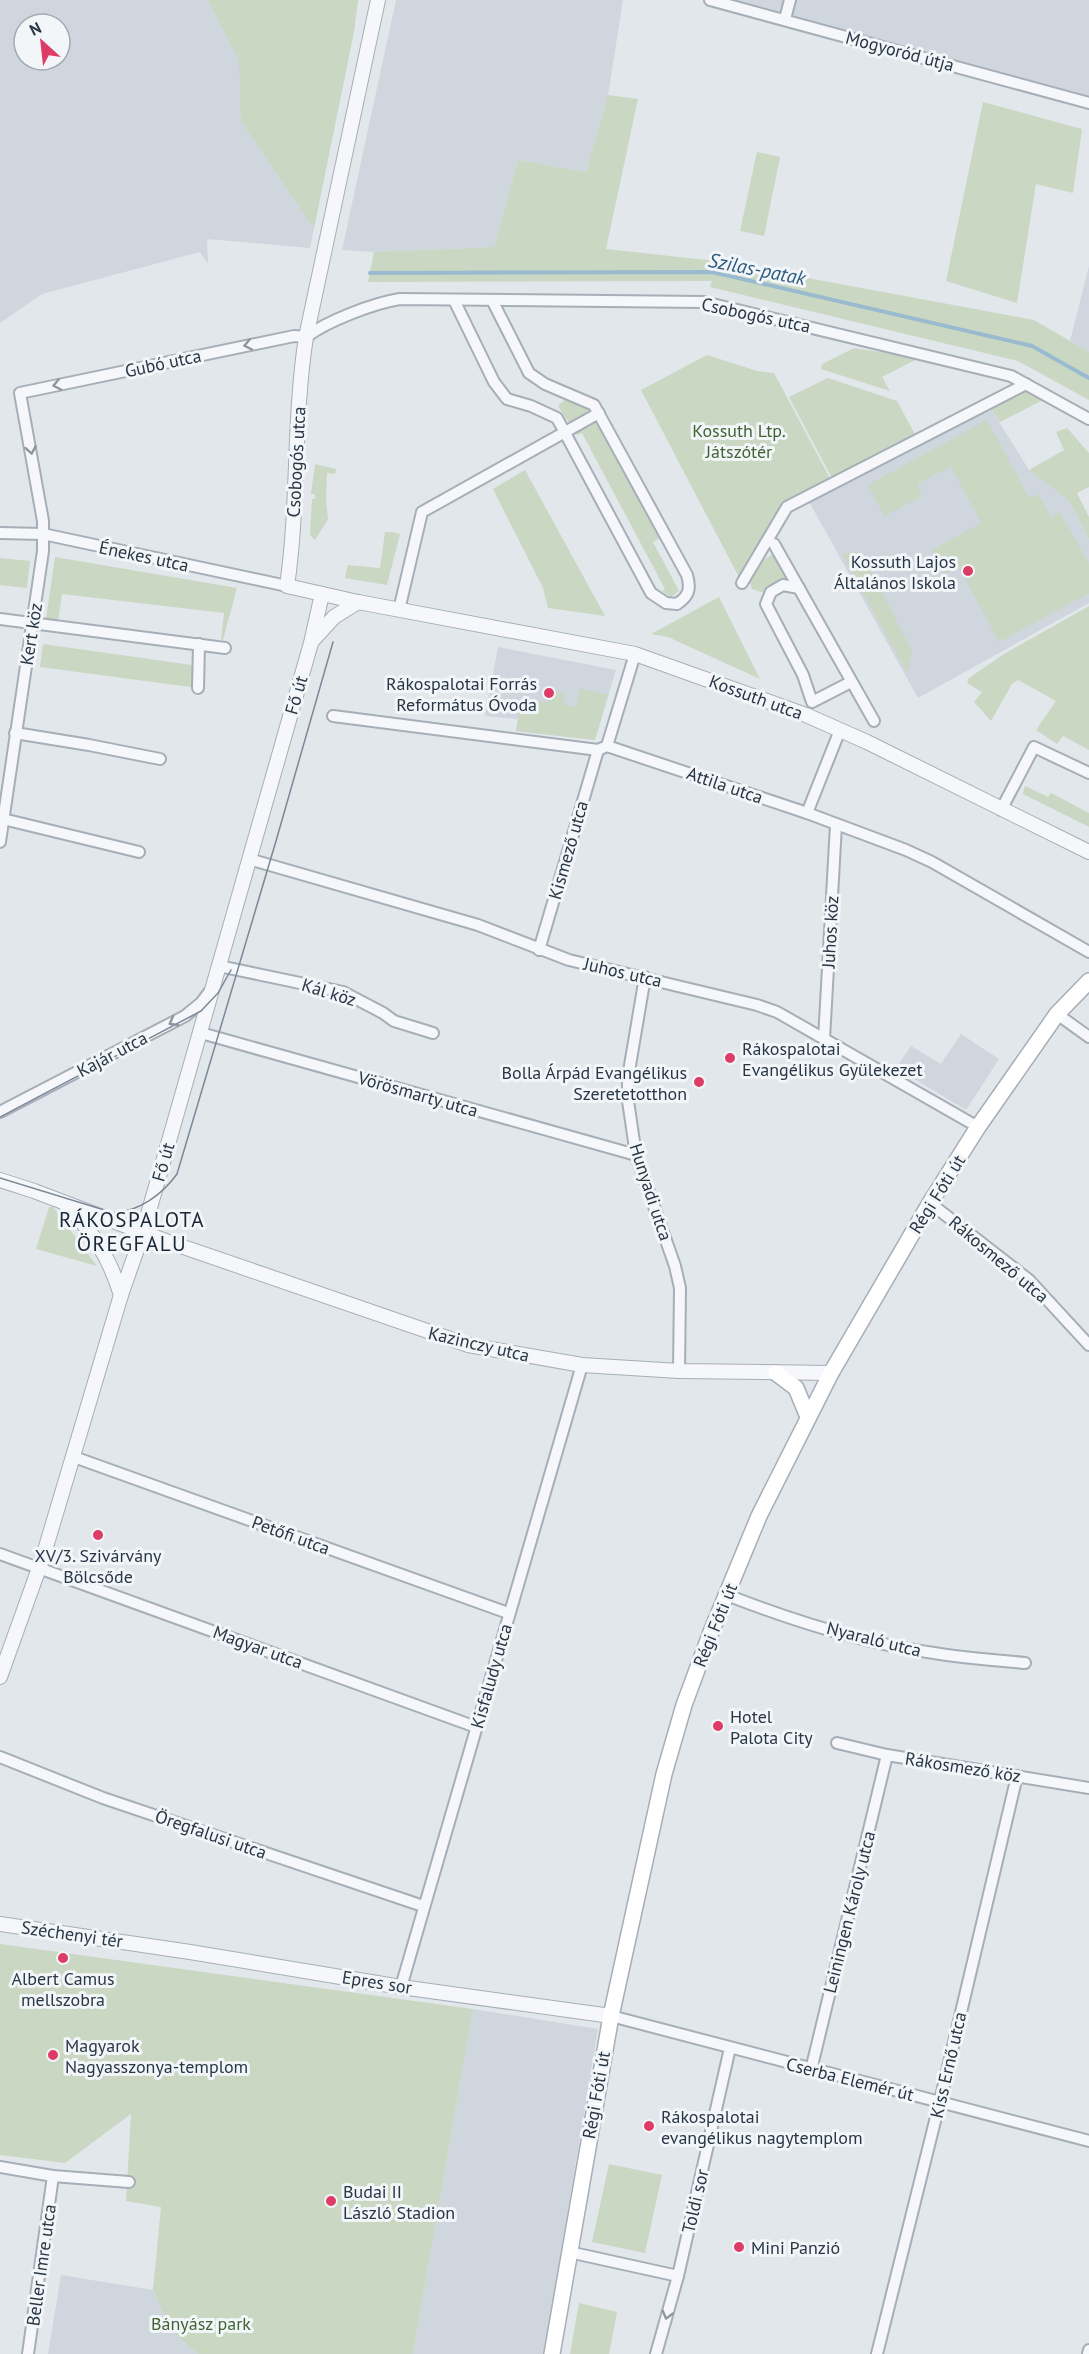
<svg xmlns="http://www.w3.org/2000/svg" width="1089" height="2354" font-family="'PT Sans',sans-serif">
  <rect width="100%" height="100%" fill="#e2e7ec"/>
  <g fill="#d0d6de" fill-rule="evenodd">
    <path d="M 0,0 L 358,0 L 354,31 L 310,248 L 207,239 L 208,264 L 200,252 L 42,294 L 0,323 ZM 24,24 L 60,24 L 60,60 L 24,60 Z"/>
    <path d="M 396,0 L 623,0 L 608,95 L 586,172 L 518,160 L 494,247 L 374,252 L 342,250 Z"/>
    <path d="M 729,0 L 1089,0 L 1089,108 Z"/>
    <path d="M 1089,266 L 1089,352 L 1070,341 Z"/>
    <path d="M 988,404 L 1029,470 L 1069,501 L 1089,539 L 1089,603 L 918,698 L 807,498 Z"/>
    <path d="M 498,647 L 616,670 L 595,740 L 516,731 L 518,719 L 485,716 Z"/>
    <path d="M 961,1034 L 999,1059 L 966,1110 L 896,1068 L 911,1046 L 941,1064 Z"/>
    <path d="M 473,2009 L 598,2029 L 544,2354 L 413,2354 Z"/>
    <path d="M 61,2275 L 153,2290 L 170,2329 L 198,2354 L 48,2354 Z"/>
  </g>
  <g fill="#cad7c2">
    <path d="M 208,0 L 358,0 L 354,31 L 314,228 L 241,121 L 239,60 Z"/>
    <path d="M 608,95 L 638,99 L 606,249 L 716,261 L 1034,320 L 1089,352 L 1089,400 L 1018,361 L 710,287 L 712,281 L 368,282 L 374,252 L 494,247 L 518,160 L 586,172 Z"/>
    <path d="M 983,102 L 1082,129 L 1073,193 L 1036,184 L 1017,303 L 946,281 Z"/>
    <path d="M 757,152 L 780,157 L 764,236 L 740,231 Z"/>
    <path d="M 854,348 L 919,358 L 882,377 L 890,391 L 821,369 L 822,364 Z"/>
    <path d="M 707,355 L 757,371 L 774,373 L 833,484 L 787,507 L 742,583 L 641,390 Z"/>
    <path d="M 828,378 L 897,401 L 917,438 L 834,482 L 789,397 Z"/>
    <path d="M 1024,385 L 1045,399 L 1000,422 L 988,404 Z"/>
    <path d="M 567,398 L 585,407 L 596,422 L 600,420 L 660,538 L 653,542 L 679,591 L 671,597 L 662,591 L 665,589 L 582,433 L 577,435 L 558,406 Z"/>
    <path d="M 987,420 L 1029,498 L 1038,494 L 1051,517 L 1060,512 L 1089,564 L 1089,593 L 999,642 L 959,567 L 945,574 L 932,550 L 981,523 L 951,466 L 917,484 L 922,496 L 884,516 L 868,485 Z"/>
    <path d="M 1067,428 L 1089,453 L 1089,487 L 1077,493 L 1089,517 L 1089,539 L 1069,501 L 1029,470 L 1064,450 L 1056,432 Z"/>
    <path d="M 315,464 L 336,469 L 335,474 L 327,473 L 326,501 L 328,519 L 315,540 L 310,535 L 312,499 L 315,499 L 315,494 L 311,494 Z"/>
    <path d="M 525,470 L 605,616 L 548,608 L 543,588 L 493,489 Z"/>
    <path d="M 385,532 L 393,532 L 400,534 L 387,585 L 345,578 L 348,565 L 380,568 Z"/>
    <path d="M 856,552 L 875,578 L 912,652 L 907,673 L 842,554 Z"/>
    <path d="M 773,554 L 788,579 L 767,594 L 752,589 L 748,576 L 761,562 Z"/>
    <path d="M 55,557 L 237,588 L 223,640 L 221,640 L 224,613 L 62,594 L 58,621 L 46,619 Z"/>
    <path d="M 0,558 L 30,561 L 27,588 L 0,585 Z"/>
    <path d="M 719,597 L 760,679 L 668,637 L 651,634 Z"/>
    <path d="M 1089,606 L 1089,750 L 1063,736 L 1057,744 L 1036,730 L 1056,701 L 1018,680 L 1012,684 L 991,721 L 974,702 L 982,692 L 967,683 L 969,678 L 1004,654 Z"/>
    <path d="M 43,644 L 199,666 L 198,688 L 40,667 Z"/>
    <path d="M 580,688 L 608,695 L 595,740 L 516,731 L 521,700 L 548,702 L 551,691 L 564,694 L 563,704 L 576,707 Z"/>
    <path d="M 1025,786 L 1048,797 L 1051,793 L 1089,813 L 1089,827 L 1023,794 Z"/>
    <path d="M 49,1207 L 53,1207 L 97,1266 L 36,1249 Z"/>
    <path d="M 0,1944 L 473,2009 L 413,2354 L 198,2354 L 170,2329 L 153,2290 L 161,2207 L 126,2201 L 131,2114 L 65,2163 L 0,2155 Z"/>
    <path d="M 609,2164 L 662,2175 L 645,2253 L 592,2242 Z"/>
    <path d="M 579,2303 L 617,2312 L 609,2354 L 570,2354 Z"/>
  </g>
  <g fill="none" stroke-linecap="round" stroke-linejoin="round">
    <path stroke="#9abacf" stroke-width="4" d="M 370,273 L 712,272 L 1032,346 L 1089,378"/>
    <defs>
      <g id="minor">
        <path d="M 710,0 L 1089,103"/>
        <path d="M 785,19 L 790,0"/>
        <path d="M 454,300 L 494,382 L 507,399 L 531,406 L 557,418 L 651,593 L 666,603 L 677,604 C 689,596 691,589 687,575 L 594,405 L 545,384 L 529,373 L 492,300"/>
        <path d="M 0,533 L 43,534 L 287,586"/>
        <path d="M 774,544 L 874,721"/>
        <path d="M 742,583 L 787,507 L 1026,384"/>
        <path d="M 799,588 L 783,585 L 771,592 L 766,604 L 803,675 L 812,702 L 851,682"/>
        <path d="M 399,610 L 422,512 L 599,413"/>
        <path d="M 0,619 L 225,648"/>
        <path d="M 198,688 L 199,644"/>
        <path d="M 333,716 L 598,750 L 607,746 L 807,813 L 906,850 L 932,862 L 1089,952"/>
        <path d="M 15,733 L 89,745 L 160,759"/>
        <path d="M 607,746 L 635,654"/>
        <path d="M 1001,810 L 1034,747 L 1089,773"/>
        <path d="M 807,813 L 840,730"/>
        <path d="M 3,819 L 139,852"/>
        <path d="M 0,842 L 43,551 L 43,521 L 20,393 L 294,336 L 306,337 C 327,321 374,303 400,299 L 704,302 L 1011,376 L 1089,419"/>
        <path d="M 249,859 L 478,925 L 569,960 L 757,1005 L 777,1012 L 978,1127"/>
        <path d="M 539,950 L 598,750"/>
        <path d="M 219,966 L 343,992 L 383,1013 L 394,1021 L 433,1033"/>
        <path d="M 645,977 L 628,1077 L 628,1101 L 636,1155 L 675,1266 L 680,1288 L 679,1371"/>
        <path d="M 1057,1014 L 1089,1037"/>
        <path d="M 201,1033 L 636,1155"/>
        <path d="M 824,1039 L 836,825"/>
        <path d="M 0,1112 L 185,1016 L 201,1003 L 210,991"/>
        <path d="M 930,1203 L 1029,1280 L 1089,1345"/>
        <path d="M 74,1457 L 508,1613"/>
        <path d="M 0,1554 L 476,1727"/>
        <path d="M 727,1595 C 791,1620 866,1644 934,1653 C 964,1658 994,1660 1025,1663"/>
        <path d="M 837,1743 L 887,1755 L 1089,1788"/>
        <path d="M 0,1757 L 103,1798 L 423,1906"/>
        <path d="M 401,1987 L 582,1365"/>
        <path d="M 611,2016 L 1089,2141"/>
        <path d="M 811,2070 L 887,1755"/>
        <path d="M 0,2167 L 53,2176 L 129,2182"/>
        <path d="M 569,2252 L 678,2276"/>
        <path d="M 28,2354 L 53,2176"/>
        <path d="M 656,2354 L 678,2276 L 730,2048"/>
        <path d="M 877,2354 L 940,2101 L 1017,1776"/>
        <path d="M 1088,2354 L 1089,2350"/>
      </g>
      <g id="tertiary">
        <path d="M 378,0 L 306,337 C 293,420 299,504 287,586 L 358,602 L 635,654 L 806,715 L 867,742 L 1089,852"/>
        <path d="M 312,641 L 334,617 L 358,602"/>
        <path d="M 0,1180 L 34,1191 L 166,1241 L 468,1345 L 582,1365 L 679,1371 L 831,1373"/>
        <path d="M 66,1205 C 94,1233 109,1257 121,1295"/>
        <path d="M 0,1677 L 43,1557 L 121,1295 L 143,1232 L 311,643 L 322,594"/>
        <path d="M 0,1924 L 190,1952 L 401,1987 L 611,2016"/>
      </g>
      <g id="secondary">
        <path d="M 776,1373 L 796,1388 L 808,1417"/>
        <path d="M 552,2354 L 611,2016 L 664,1774 L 684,1705 L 711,1632 L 759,1516 L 831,1373 L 930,1203 L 978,1127 L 1057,1014 L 1089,981"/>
      </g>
    </defs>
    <use href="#minor" stroke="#a6aeb7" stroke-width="14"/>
    <use href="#tertiary" stroke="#a6aeb7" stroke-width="16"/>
    <use href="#secondary" stroke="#a6aeb7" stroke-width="18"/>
    <use href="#minor" stroke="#f6f7fa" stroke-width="10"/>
    <use href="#tertiary" stroke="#f6f7fa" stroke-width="14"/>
    <use href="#secondary" stroke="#fff" stroke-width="15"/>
    <g stroke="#7a8897" stroke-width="1.5">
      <path d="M 0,1117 L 201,1011 L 218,993 L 231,970"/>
      <path d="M 0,1178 L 114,1213 C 139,1211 162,1195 177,1174 L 276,841 L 333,642"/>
    </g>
  </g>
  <defs><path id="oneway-chevron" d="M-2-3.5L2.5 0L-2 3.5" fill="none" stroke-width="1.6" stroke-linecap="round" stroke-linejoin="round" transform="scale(1.5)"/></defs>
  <g stroke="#8f96a0">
    <use href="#oneway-chevron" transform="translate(248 345) rotate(168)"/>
    <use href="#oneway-chevron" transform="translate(57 385) rotate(168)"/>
    <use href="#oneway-chevron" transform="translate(31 450) rotate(80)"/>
    <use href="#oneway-chevron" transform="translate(173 1022) rotate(152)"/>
    <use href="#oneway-chevron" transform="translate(667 2315) rotate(105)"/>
  </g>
  <g fill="#dd3c66" stroke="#f2f6f9" stroke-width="2">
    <circle cx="968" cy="571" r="6"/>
    <circle cx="549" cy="693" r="6"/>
    <circle cx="730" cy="1058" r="6"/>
    <circle cx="699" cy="1082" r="6"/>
    <circle cx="98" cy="1535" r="6"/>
    <circle cx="718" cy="1726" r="6"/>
    <circle cx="63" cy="1958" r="6"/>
    <circle cx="53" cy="2055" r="6"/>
    <circle cx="649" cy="2126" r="6"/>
    <circle cx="331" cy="2201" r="6"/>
    <circle cx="739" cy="2247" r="6"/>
  </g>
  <g text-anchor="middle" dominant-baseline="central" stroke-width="6" stroke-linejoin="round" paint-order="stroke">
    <g font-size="18" fill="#283646" stroke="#f2f6f9">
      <text transform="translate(900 51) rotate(15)">Mogyoród útja</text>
      <text transform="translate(756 315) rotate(12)">Csobogós utca</text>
      <text transform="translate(163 363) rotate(-12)">Gubó utca</text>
      <text transform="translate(296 462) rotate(-87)">Csobogós utca</text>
      <text transform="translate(144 556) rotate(12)">Énekes utca</text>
      <text transform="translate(31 634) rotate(-81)">Kert köz</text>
      <text transform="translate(296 695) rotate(-74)">Fő út</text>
      <text transform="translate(756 697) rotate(20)">Kossuth utca</text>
      <text transform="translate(725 785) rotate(19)">Attila utca</text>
      <text transform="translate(568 850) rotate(-74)">Kismező utca</text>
      <text transform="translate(830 932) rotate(-87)">Juhos köz</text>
      <text transform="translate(623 972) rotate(13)">Juhos utca</text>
      <text transform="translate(329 992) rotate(17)">Kál köz</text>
      <text transform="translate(112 1054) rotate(-28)">Kajár utca</text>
      <text transform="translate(418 1094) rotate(16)">Vörösmarty utca</text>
      <text transform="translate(163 1162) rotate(-74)">Fő út</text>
      <text transform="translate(651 1192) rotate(72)">Hunyadi utca</text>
      <text transform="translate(937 1194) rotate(-58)">Régi Fóti út</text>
      <text transform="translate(999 1259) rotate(40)">Rákosmező utca</text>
      <text transform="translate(479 1344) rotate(13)">Kazinczy utca</text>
      <text transform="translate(291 1535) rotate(20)">Petőfi utca</text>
      <text transform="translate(715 1625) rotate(-68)">Régi Fóti út</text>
      <text transform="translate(874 1639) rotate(14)">Nyaraló utca</text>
      <text transform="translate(258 1647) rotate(20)">Magyar utca</text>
      <text transform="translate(491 1676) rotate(-74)">Kisfaludy utca</text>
      <text transform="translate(963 1767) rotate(9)">Rákosmező köz</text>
      <text transform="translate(211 1834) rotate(19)">Öregfalusi utca</text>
      <text transform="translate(849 1912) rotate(-76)">Leiningen Károly utca</text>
      <text transform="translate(72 1934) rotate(8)">Széchenyi tér</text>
      <text transform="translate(377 1982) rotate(9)">Epres sor</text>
      <text transform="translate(948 2065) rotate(-77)">Kiss Ernő utca</text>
      <text transform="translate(850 2079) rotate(14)">Cserba Elemér út</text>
      <text transform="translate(596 2095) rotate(-80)">Régi Fóti út</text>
      <text transform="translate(695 2201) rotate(-77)">Toldi sor</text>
      <text transform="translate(41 2265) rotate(-82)">Beller Imre utca</text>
    </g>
    <g font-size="18" fill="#426334" stroke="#f2f6f9">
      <text x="739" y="430">Kossuth Ltp.<tspan x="739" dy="21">Játszótér</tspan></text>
      <text x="201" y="2323">Bányász park</text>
    </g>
    <g font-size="18" fill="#283646" stroke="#f2f6f9" text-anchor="start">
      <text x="956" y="561" text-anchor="end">Kossuth Lajos<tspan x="956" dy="21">Általános Iskola</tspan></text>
      <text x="537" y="683" text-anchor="end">Rákospalotai Forrás<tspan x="537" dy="21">Református Óvoda</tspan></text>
      <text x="742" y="1048">Rákospalotai<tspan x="742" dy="21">Evangélikus Gyülekezet</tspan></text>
      <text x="687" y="1072" text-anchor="end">Bolla Árpád Evangélikus<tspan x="687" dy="21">Szeretetotthon</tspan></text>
      <text x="98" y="1555" text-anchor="middle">XV/3. Szivárvány<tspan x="98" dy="21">Bölcsőde</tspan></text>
      <text x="730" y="1716">Hotel<tspan x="730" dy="21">Palota City</tspan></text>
      <text x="63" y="1978" text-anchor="middle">Albert Camus<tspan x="63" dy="21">mellszobra</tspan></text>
      <text x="65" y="2045">Magyarok<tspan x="65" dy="21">Nagyasszonya-templom</tspan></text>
      <text x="661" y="2116">Rákospalotai<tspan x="661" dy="21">evangélikus nagytemplom</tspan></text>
      <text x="343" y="2191">Budai II<tspan x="343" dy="21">László Stadion</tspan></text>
      <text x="751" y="2247">Mini Panzió</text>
    </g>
    <g font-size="20" font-style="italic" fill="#2d5b7f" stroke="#f2f6f9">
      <text transform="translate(757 269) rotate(11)">Szilas-patak</text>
    </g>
    <g font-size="21" letter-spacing="1.5" fill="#1a2737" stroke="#f2f6f9">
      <text x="132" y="1219">RÁKOSPALOTA<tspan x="132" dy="24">ÖREGFALU</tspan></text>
    </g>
  </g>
  <g transform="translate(42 42) rotate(333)"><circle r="28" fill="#f2f6f9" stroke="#a1a9b1" stroke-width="1.5"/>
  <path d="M0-4.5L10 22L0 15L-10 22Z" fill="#dd3c66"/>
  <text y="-9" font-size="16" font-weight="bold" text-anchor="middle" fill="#283646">N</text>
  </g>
</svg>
